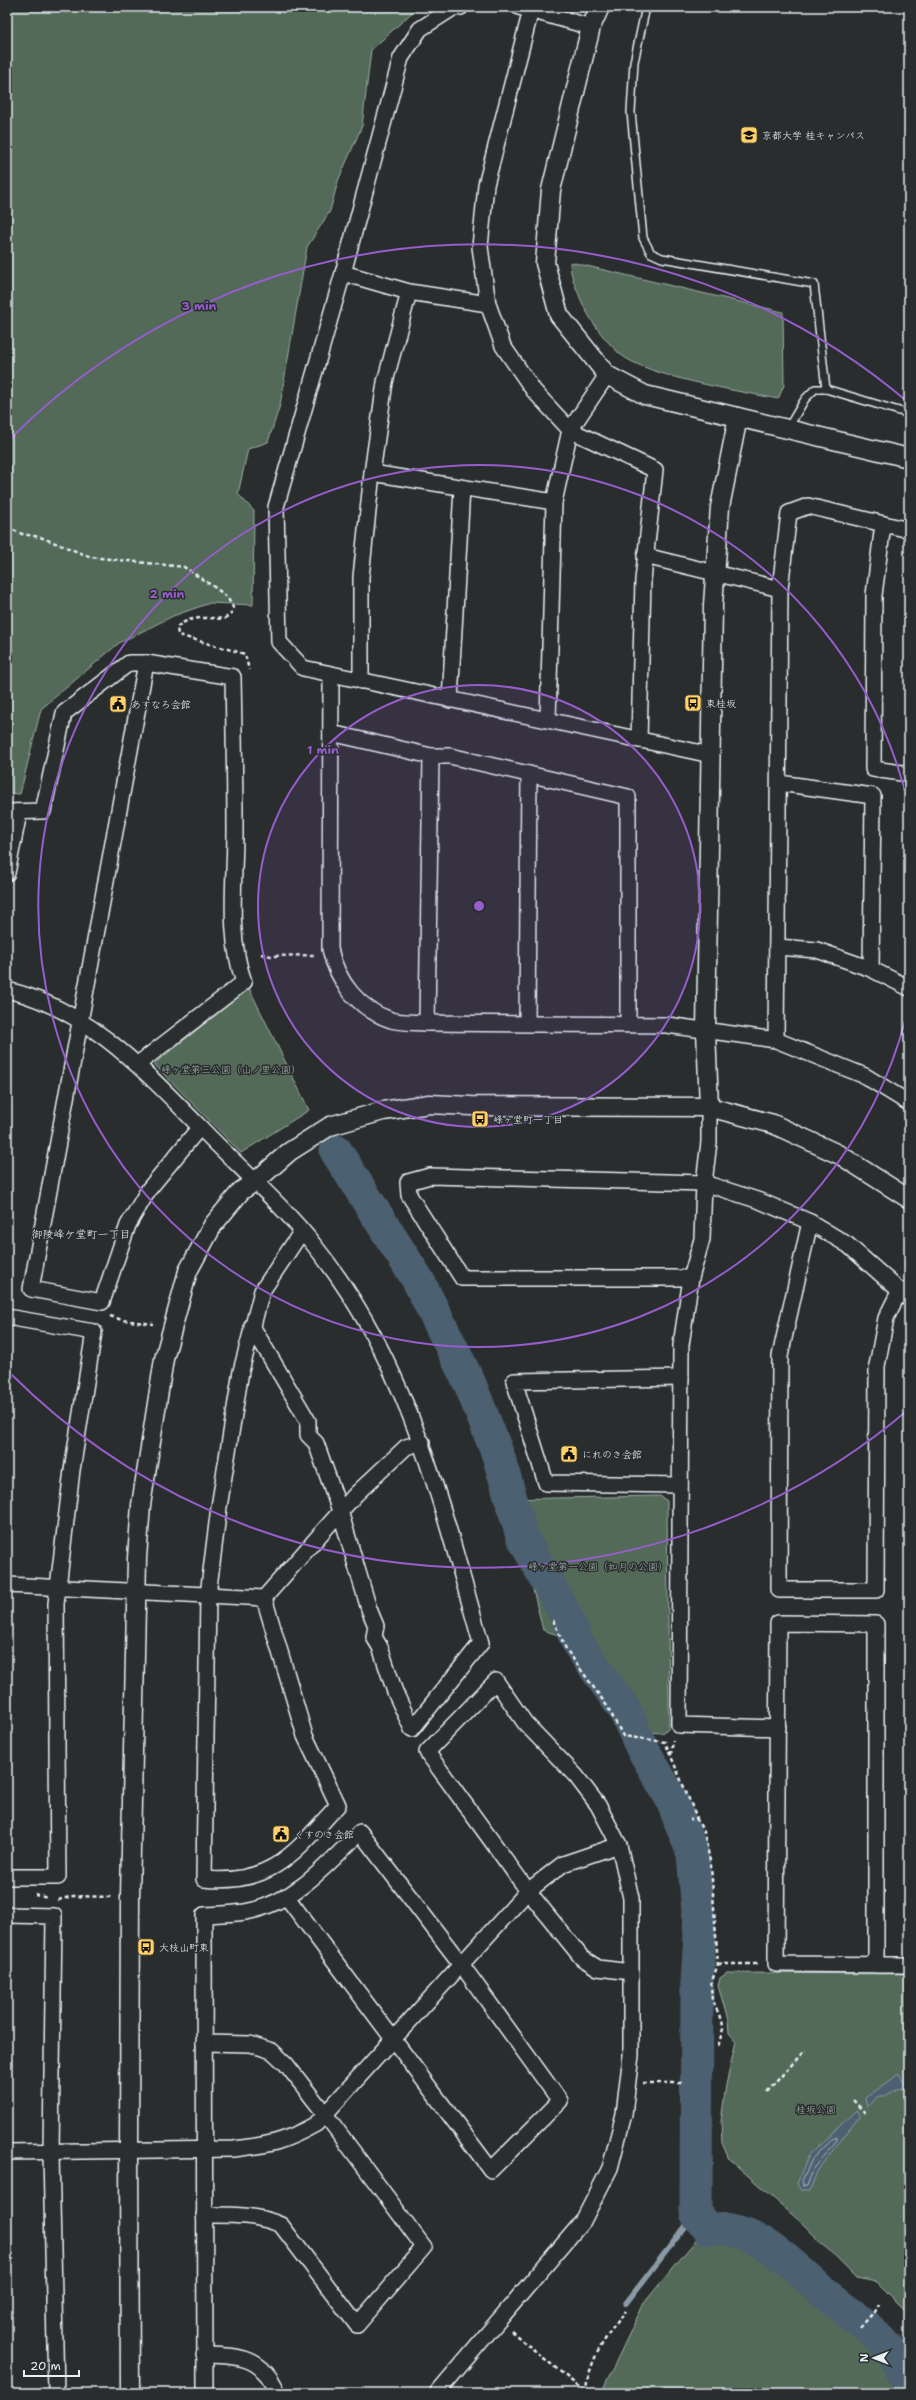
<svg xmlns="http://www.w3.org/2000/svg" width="916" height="2400" font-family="'Shantell Sans','Klee One',sans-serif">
  <rect width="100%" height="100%" fill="#2a2d2e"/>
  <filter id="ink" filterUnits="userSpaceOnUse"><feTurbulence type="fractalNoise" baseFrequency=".025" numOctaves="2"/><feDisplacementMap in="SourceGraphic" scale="8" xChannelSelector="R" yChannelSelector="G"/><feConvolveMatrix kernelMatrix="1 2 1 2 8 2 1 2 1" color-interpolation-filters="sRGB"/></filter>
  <g filter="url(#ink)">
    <g fill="#536b59" stroke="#9eaea8">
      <path d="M 7,7 L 418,7 L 371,50 L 362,126 L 338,181 L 330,211 L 307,247 L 280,405 L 268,442 L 248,449 L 238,494 L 254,511 L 253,605 L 210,603 L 173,616 L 119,643 L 41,709 L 20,794 L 7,793 Z"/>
      <path d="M 570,262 L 783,312 L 784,385 L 778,399 C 740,391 647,377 620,354 C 604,340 589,319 581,300 C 576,287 570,276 570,262 Z"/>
      <path d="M 249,988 L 309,1110 L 241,1153 L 154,1064 Z"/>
      <path d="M 660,1496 L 667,1501 L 669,1727 L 663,1733 L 630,1731 L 567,1638 L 543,1630 L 514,1513 L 505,1499 Z"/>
      <path d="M 727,1973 L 909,1974 L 909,2314 L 877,2282 L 856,2278 L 804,2225 L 729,2159 L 722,2143 L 721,2121 L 726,2085 L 736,2041 L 729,2033 L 728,2019 L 718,1986 L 720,1978 Z"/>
      <path d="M 720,2233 C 763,2241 785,2270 818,2296 C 827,2304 839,2308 848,2316 C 873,2336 896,2362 905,2393 L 601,2393 L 644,2303 L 696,2240 L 705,2235 Z"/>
    </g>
    <g fill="#4c606f" stroke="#8a9aa6">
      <path d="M 898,2073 L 909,2088 L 897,2089 L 885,2096 L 878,2096 L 867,2108 L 865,2098 L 891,2080 Z"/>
      <path d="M 856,2110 L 860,2116 L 818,2169 L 810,2190 L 801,2190 L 797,2184 L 808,2157 Z"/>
    </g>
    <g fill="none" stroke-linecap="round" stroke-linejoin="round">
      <path stroke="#aab7c1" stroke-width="1" d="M 834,2137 L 837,2137 L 837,2140 L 814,2167 L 807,2186 L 803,2186 L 802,2182 L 812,2159 Z"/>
      <path stroke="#8a9aa6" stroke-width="5.5" d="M 626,2303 L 696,2213"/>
      <path stroke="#4c606f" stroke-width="33" d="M 336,1151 L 418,1280 L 470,1384 L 498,1455 L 522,1536 L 563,1610 L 579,1645 L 624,1709 L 641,1746 L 671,1798 L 693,1854 L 700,1936 L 697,1982 L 696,2213 L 707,2228 C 722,2229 735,2229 748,2235 C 777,2248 800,2272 823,2292 C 860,2324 892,2337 909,2387"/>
      <defs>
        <g id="service">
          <path d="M 646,7 L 634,62 L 631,112 L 643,238 L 651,253 L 662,258 L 814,284 L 826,389"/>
          <path d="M 788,428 L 805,399 L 815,389 L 826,389 L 909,414"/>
        </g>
        <g id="minor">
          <path d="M 461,7 L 453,8 L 420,29 L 401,58 L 343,273 L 276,507 L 279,642 L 303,668 L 711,755"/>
          <path d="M 519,7 L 591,27"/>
          <path d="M 531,10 L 486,185 L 480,247 L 488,304 L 503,346 L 534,391 L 570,430 L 655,470 L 643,580 L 639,740"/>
          <path d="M 343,273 L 409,292 L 488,304"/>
          <path d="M 372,473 L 554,502"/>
          <path d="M 883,524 L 874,595 L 873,769 L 909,774"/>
          <path d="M 645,556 L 780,589"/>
          <path d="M 146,663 L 31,1289 L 102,1302 L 128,1225 L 149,1189 L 200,1127"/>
          <path d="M 331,674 L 330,949 C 337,981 358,1009 391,1020 C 401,1023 416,1022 427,1023 L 667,1025 L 776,1040 L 865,1076 L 909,1103"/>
          <path d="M 361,681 L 361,577 L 372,473 L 385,382 L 409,292"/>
          <path d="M 450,700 L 462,488"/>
          <path d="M 548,720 L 554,502 L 570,430 L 607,375"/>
          <path d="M 331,733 L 431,756 L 450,756 L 628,797 L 628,1023"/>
          <path d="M 779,783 L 873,796 L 871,969"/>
          <path d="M 7,812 L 43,811 L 64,713 L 129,663 L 146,663 L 233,677 C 234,728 235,780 235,832 C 235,881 227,935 244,982 L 138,1064"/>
          <path d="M 7,873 L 19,813"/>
          <path d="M 777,947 L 817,950 L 871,969 L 909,988"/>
          <path d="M 7,990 C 86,1008 142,1068 197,1124 C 236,1165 279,1201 314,1245 C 408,1361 441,1503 481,1643 L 412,1729 L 395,1692 L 380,1647 L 374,1637 L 376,1626 L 369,1609 L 340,1511 L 316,1443 L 308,1435 L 308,1421 L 252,1326"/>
          <path d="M 427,1023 L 431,756"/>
          <path d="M 527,1023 L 529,774"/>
          <path d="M 776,1040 L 780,589 L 789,513 L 808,506 L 909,530"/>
          <path d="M 709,1107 L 709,1142 L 704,1183 L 702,1239 L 691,1278 L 681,1345 L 679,1725 L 778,1728"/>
          <path d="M 810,1222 L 780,1356 L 779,1590 L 876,1590 L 877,1366 L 886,1318 L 900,1290"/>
          <path d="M 691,1278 L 462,1278 L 409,1195 L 408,1182 L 430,1176 L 704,1183 L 760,1201 L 810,1222 L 848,1245 L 909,1299"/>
          <path d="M 7,1317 L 94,1332 L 72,1470 L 56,1604 L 58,1877 L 7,1877"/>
          <path d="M 680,1485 L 546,1483 L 514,1381 L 681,1378"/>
          <path d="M 7,1585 L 264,1598"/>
          <path d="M 264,1598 L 305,1736 L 338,1805 C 297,1850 273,1886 204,1879 L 208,1595 L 219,1507 L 241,1371 L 262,1291 L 302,1231"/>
          <path d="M 264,1598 L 356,1494 L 406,1447 L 422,1442"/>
          <path d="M 7,1915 L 54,1916 L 51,2153 L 56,2393"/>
          <path d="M 876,1965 L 876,1624 L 778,1623 L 776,1964 L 909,1965"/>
          <path d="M 7,2152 L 234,2149 C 270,2145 284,2142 316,2124 L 528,1891 L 563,1864 L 619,1845"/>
          <path d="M 204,2215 C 231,2215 256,2214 281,2225 L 357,2325 L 424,2247 L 325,2114 L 286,2064 L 272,2051 L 250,2044 L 204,2043"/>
          <path d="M 204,2355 C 240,2356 262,2356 278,2393"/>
          <path d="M 205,2393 L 204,1915 C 218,1914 231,1914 245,1912 C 293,1904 327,1865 360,1832 L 461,1964 L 560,2101 L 491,2170 L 286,1896"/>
          <path d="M 437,2393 L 583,2221 L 610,2168 L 624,2114 L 631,2055 L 631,1898 L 619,1845 L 598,1805 L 576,1776 L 525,1723 L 496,1681 L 427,1752 L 528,1891 L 582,1958 L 598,1968 L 631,1972"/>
        </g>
        <g id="tertiary">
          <path d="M 600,7 L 591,27 L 551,190 L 545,263 L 559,315 L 607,375 L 645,395 L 909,458"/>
          <path d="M 709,1107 L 706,1030 L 713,605 L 720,507 L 738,417"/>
          <path d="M 130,2393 L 129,2152 L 130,1897 L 137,1558 L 141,1505 L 164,1359 L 188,1271 L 213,1225 L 241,1191 L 256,1181 L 289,1152 L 330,1126 L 383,1111 L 429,1104 L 471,1106 L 709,1107 L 773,1124 L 840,1155 L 909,1199"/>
        </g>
      </defs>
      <use href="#service" stroke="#e8f1f8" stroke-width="10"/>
      <use href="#minor" stroke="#e8f1f8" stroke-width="18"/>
      <use href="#tertiary" stroke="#e8f1f8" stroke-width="21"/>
      <g stroke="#e8f1f8" stroke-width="2.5" stroke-dasharray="4 3" stroke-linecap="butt">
        <path d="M 7,527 L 22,534 L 40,537 L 91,557 L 184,567 L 217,589 L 227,597 L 233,607 L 231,614 L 224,619 C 207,618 191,615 177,627 L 178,635 L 245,654 L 249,670"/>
        <path d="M 261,954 L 271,956 L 315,955"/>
        <path d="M 110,1316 L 122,1320 L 153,1324"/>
        <path d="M 553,1620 L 566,1649 L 607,1706 L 623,1736 L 665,1742 L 697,1818 L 690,1820"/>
        <path d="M 671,1755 L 673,1740"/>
        <path d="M 696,1818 L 704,1832 L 711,1866 L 718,1964 L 711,1984 L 712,2001 L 719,2014 L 723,2029 L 718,2047"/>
        <path d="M 35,1895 L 48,1898"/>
        <path d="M 58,1900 L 73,1896 L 113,1897"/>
        <path d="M 718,1964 L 759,1964"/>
        <path d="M 643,2083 L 685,2083"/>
        <path d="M 767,2092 L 805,2050"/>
        <path d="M 853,2100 L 867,2115"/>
        <path d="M 860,2328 L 873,2313 L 878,2303"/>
        <path d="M 511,2331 L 585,2392"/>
        <path d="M 585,2393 C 591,2356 604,2339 626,2311"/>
      </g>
      <use href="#service" stroke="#2a2d2e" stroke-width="7"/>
      <use href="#minor" stroke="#2a2d2e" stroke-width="15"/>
      <use href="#tertiary" stroke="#2a2d2e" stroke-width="18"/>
    </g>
  </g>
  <circle cx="479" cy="906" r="221" fill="#965dcd" fill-opacity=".12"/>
  <g fill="none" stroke="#965dcd" stroke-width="2">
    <circle cx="479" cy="906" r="221"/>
    <path d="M909 1005A441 441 0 1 1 909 807"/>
    <path d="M909 1409A662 662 0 0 1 11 1374M11 438A662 662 0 0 1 909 403"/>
  </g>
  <defs>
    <symbol id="university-square" viewBox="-11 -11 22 22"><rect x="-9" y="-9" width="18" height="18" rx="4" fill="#ffd166" stroke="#2a2d2e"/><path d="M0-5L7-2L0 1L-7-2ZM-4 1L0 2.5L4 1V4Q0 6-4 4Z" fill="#111"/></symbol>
    <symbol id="bus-square" viewBox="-11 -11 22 22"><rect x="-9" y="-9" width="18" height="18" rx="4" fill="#ffd166" stroke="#2a2d2e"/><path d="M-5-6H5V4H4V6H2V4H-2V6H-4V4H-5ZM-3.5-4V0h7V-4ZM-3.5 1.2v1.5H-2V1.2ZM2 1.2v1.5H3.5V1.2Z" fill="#111"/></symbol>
    <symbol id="civic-square" viewBox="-11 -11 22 22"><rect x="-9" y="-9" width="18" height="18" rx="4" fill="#ffd166" stroke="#2a2d2e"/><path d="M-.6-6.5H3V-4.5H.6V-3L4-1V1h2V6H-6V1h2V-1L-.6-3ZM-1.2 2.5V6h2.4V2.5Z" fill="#111"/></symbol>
  </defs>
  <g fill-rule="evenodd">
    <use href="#university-square" x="739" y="125" width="20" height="20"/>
    <use href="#bus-square" x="683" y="693" width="20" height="20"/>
    <use href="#civic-square" x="108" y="694" width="20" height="20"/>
    <use href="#bus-square" x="470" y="1109" width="20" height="20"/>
    <use href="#civic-square" x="559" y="1444" width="20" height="20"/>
    <use href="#civic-square" x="271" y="1824" width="20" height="20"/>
    <use href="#bus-square" x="136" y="1937" width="20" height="20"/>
  </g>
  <g text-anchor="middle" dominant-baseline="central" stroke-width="3" stroke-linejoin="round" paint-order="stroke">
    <g font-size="10" fill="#e8f1f8" stroke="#2a2d2e" text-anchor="start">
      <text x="762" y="135">京都大学 桂キャンパス</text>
      <text x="706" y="703">東桂坂</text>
      <text x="131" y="704">あすなろ会館</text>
      <text x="493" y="1119">峰ヶ堂町一丁目</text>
      <text x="582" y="1454">にれのき会館</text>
      <text x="294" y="1834">くすのき会館</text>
      <text x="159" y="1947">大枝山町東</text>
    </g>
    <g font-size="10" fill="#a5b5b0" stroke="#2a2d2e">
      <text x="231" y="1069">峰ヶ堂第三公園（山ノ里公園）</text>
      <text x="598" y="1566">峰ヶ堂第一公園（如月の公園）</text>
      <text x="816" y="2109">桂坂公園</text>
    </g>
    <g font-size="11" fill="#e8f1f8" stroke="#2a2d2e">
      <text x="81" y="1234">御陵峰ケ堂町一丁目</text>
    </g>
  </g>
  <circle cx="479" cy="906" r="6" fill="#965dcd" stroke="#2a2d2e" stroke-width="2"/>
  <g font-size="12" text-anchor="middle" font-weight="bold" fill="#965dcd" stroke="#2a2d2e" stroke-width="3" stroke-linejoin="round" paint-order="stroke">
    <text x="199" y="310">3 min</text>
    <text x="167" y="598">2 min</text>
    <text x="323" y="754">1 min</text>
  </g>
  <rect width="916" height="2400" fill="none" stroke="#2a2d2e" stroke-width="24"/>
  <rect x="12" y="12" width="892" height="2376" fill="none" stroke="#e8f1f8" stroke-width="1.5" filter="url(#ink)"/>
  <g transform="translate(874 2358) rotate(270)" stroke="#2a2d2e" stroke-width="3" paint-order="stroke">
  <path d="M0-3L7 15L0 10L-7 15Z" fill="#e8f1f8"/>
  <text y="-6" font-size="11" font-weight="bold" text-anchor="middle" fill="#e8f1f8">N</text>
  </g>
  <path d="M24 2370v6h55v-6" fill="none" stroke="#e8f1f8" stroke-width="2"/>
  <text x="30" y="2370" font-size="12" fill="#e8f1f8" stroke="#2a2d2e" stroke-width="3" paint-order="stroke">20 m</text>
</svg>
